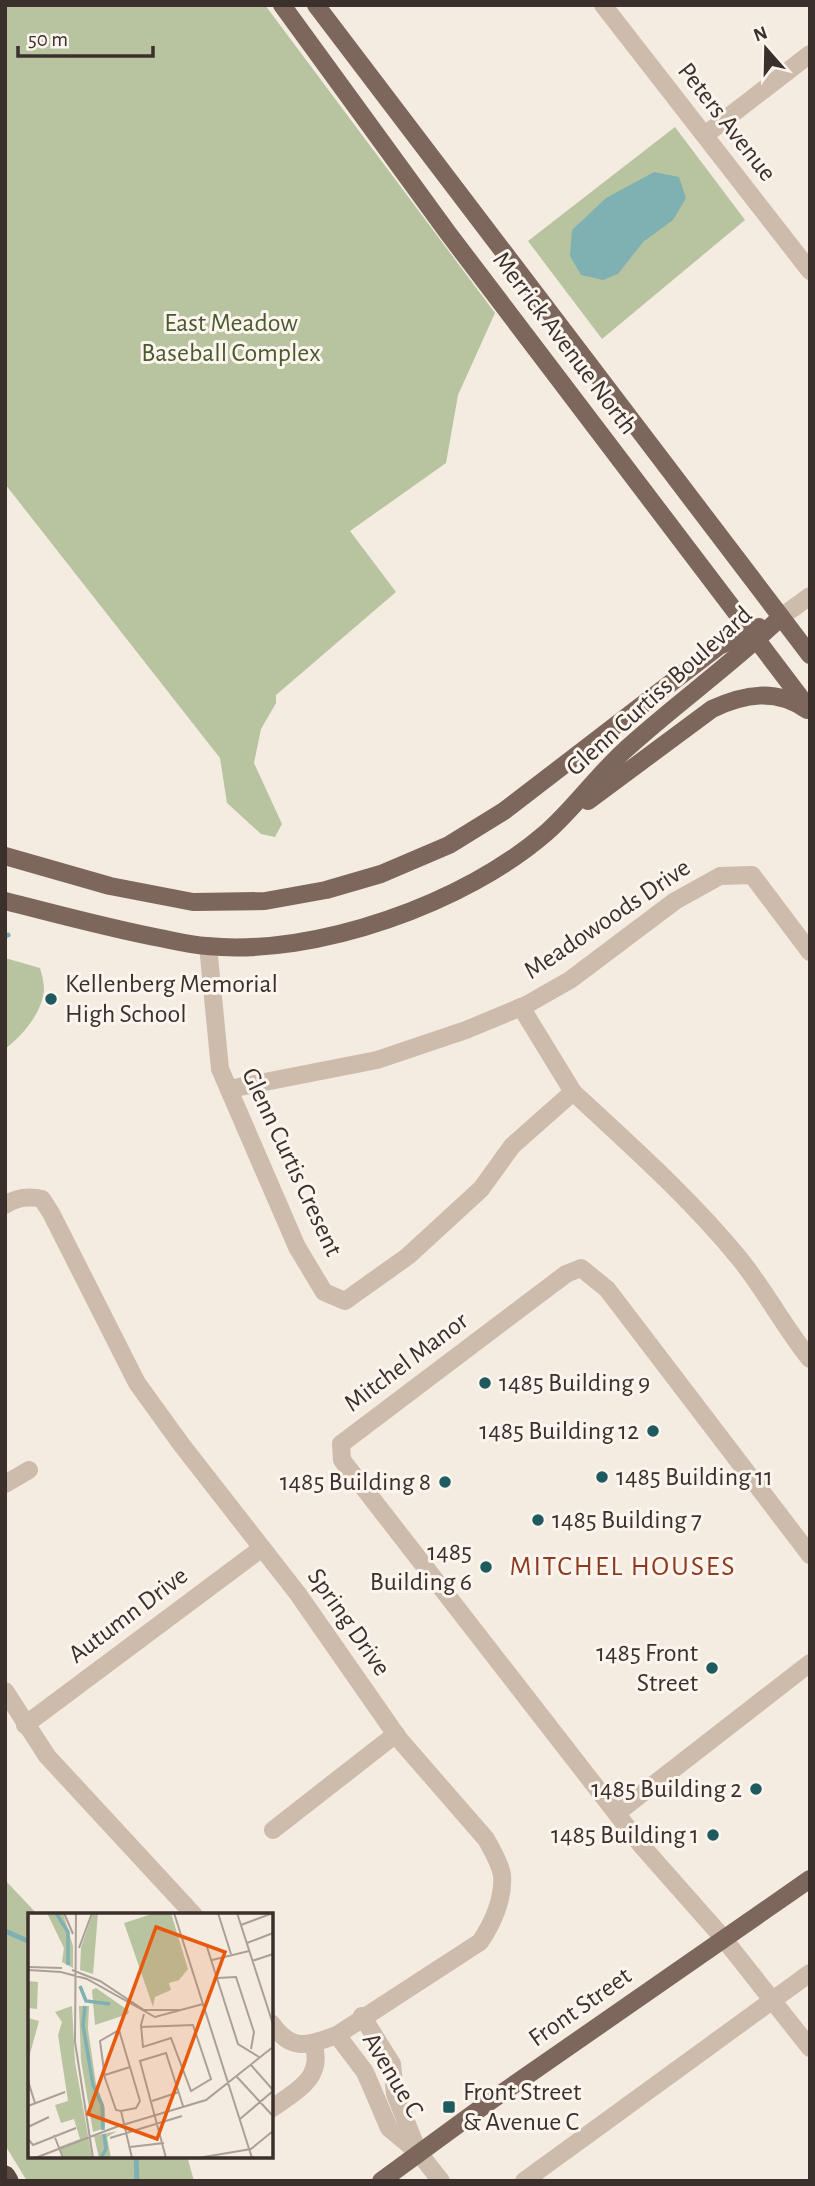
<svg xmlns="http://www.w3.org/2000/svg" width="815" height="2186" font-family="'Alegreya Sans',sans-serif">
  <rect width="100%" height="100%" fill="#f4ebe1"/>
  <g fill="#b8c4a0">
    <path d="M 5,5 L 265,5 L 495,313 L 458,395 L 446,463 L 350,531 L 396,592 L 276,695 L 276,703 L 261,729 L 254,763 L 282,824 L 275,837 L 261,834 L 227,803 L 220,758 L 5,484 Z"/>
    <path d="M 675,127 L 745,220 L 602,339 L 528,241 Z"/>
    <path d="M 5,958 L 40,968 C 42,975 44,983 44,990 C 42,1013 22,1036 5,1049 Z"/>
    <path d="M 5,1880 L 38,1915 L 30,1915 L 30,2156 L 187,2156 L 194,2181 L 27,2181 L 5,2145 Z"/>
  </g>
  <path fill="#7fb0b2" d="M 654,172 L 679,177 L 686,198 L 673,220 L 643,242 L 618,274 L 603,280 L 581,275 L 570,256 L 572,230 L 606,198 Z"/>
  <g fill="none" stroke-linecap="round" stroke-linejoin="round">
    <g stroke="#7fb0b2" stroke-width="5">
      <path d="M 5,936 L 8,935"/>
      <path d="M 5,1931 L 30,1942"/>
      <path d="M 136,2156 L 137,2181"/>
    </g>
    <g stroke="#cdbbac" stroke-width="18">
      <path d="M 603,5 L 810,271"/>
      <path d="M 705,135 L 810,54"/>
      <path d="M 781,617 L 810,596"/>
      <path d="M 208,946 L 220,1069 L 297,1247 L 324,1292 L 345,1301 L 408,1256 L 481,1189 L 512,1146 L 573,1092 C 630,1145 690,1198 739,1258 C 765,1290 784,1327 810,1359"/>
      <path d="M 521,1007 L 573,1092"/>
      <path d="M 229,1089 L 377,1060 L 466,1030 L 526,1005 L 570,980 L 675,901 L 720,876 L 752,875 L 810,952"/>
      <path d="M 5,1205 C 17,1197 29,1196 42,1199 L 51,1213 L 137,1383 L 181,1444 L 298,1594 L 399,1739 L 486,1839 C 492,1850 500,1863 502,1875 C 504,1898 493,1923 480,1942 L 337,2035 C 308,2045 292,2053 271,2023"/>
      <path d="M 5,1484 L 29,1470"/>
      <path d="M 810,1555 L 607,1289 L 581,1268 L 566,1274 L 341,1444 L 342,1460 L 641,1845 L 724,1939 L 810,2048"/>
      <path d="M 5,1691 L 47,1756 L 194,1915"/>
      <path d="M 25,1725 L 262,1548"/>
      <path d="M 617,1813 L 810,1663"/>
      <path d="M 273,1830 L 396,1734"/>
      <path d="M 362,2016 L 392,2064 L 395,2094 L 417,2149"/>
      <path d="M 337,2035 L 365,2072 L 389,2128 L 419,2153 L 441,2181"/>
      <path d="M 271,2109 C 296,2091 325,2078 313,2043"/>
      <path d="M 524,2181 L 810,1973"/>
    </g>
    <g stroke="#7d675c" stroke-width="18">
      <path d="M 282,5 L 448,233 L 810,710"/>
      <path d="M 316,5 L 810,655"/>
      <path d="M 588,801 L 712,709 C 744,694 776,688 807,710"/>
      <path d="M 5,856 L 110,886 L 193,902 L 265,901 L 326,890 L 381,874 L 449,845 L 504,811 L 719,646 L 759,627"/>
      <path d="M 5,901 C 57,914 108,928 160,938 C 175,941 191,945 207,946 C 315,957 466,903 547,832 C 574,808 596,777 624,751 C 674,705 731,665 781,617"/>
      <path d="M 381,2181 L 489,2102 L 810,1879"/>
    </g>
    <path stroke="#5c4a42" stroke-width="21" d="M 5,2176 L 8,2181"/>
  </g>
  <g fill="#1f5a5e" stroke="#fbf5ee" stroke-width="2.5">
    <circle cx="51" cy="999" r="7"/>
    <circle cx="485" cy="1383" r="7"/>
    <circle cx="653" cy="1431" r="7"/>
    <circle cx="602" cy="1477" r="7"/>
    <circle cx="445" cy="1482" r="7"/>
    <circle cx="538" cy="1520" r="7"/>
    <circle cx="486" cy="1567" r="7"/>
    <circle cx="712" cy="1668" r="7"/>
    <circle cx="756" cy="1789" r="7"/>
    <circle cx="713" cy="1835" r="7"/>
    <rect x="442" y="2100" width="14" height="14" rx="3.5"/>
  </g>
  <g text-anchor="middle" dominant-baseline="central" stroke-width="6" stroke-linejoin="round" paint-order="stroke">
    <g font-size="26" fill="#3b302b" stroke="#fbf5ee">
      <text transform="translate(727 122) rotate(52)">Peters Avenue</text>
      <text transform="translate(565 343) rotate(53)">Merrick Avenue North</text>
      <text transform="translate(659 691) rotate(-42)">Glenn Curtiss Boulevard</text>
      <text transform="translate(607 919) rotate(-34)">Meadowoods Drive</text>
      <text transform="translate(292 1162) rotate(65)">Glenn Curtis Cresent</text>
      <text transform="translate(406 1362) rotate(-37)">Mitchel Manor</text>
      <text transform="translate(128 1615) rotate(-37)">Autumn Drive</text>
      <text transform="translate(349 1622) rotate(55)">Spring Drive</text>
      <text transform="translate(580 2007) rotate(-35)">Front Street</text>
      <text transform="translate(393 2075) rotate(59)">Avenue C</text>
    </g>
    <g font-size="26" fill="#4a5a2e" stroke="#fbf5ee">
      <text x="231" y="323">East Meadow<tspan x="231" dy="30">Baseball Complex</tspan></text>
    </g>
    <g font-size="26" fill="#3b302b" stroke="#fbf5ee" text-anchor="end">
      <text x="65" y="984" text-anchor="start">Kellenberg Memorial<tspan x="65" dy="30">High School</tspan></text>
      <text x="499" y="1383" text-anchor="start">1485 Building 9</text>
      <text x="639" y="1431">1485 Building 12</text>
      <text x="616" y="1477" text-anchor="start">1485 Building 11</text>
      <text x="431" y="1482">1485 Building 8</text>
      <text x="552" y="1520" text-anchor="start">1485 Building 7</text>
      <text x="472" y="1552">1485<tspan x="472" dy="30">Building 6</tspan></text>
      <text x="698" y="1653">1485 Front<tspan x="698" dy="30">Street</tspan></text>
      <text x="742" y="1789">1485 Building 2</text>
      <text x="699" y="1835">1485 Building 1</text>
      <text x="463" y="2092" text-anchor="start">Front Street<tspan x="463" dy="30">&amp; Avenue C</tspan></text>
    </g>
    <g font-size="28" letter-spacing="2" fill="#8c3b22" stroke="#fbf5ee">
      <text x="623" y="1567">MITCHEL HOUSES</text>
    </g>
  </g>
  <g transform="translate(28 1913)">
    <rect width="245" height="245" fill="#f4ebe1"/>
    <path d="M 19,0 L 35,0 L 45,33 L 45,55 L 34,49 L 36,35 ZM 65,0 L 70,0 L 65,61 L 52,57 L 53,34 ZM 127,0 L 143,0 L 160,56 L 151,67 L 141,70 L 143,77 L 127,84 L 125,94 L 96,10 ZM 0,68 L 10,69 L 9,96 L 0,95 ZM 68,75 L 101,98 L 100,101 L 67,112 L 64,77 ZM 44,93 L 47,149 L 64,245 L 35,245 L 31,234 L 52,226 L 46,206 L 33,210 L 27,192 L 40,188 L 30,122 L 34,109 L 27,99 ZM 51,93 L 61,93 L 60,116 L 68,171 L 77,195 L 77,215 L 65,219 L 53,147 ZM 0,105 L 11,108 L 0,148 ZM 89,218 L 79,224 L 83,245 L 71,245 L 66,223 Z" fill="#b8c4a0"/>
    <path fill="none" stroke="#7fb0b2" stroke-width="3.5" d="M 28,0 L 40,19 L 40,52M 52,73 L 58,88 L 82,91M 57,93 L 55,112 L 65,172 L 74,192 L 75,217M 73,245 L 78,236 L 76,221"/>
    <path fill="none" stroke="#aaa098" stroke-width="2" d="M 36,0 L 45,21M 48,0 L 47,129 L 65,245M 146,0 L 224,245M 190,0 L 203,41M 209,0 L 245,111M 213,12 L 245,0M 219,30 L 245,20M 178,31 L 210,131 L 231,144M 51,35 L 64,0M 184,47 L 221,38M 224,48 L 245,41M 0,54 L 34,55M 0,57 L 33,59 L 59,66 L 127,104 L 175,91M 44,57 L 72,68 L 116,97 L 152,97M 189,65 L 208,64 L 226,119 L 223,136M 113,114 L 165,112 L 183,166 L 163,178 L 143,125 L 115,134 L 113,112 L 116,101M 91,117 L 112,188 L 108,195 L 93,198 L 88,197 L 77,165 L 72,128 ZM 223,152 L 245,177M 77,162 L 102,154M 209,164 L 245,203M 0,168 L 7,190M 124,188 L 151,179M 0,193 L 37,179M 93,198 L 104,245M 212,206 L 245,178M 0,214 L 21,204M 26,222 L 35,245M 82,225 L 154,203M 0,226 L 5,232 L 48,215M 102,234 L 136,230M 7,245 L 88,214 L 178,187 L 245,134M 138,245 L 112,148 L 138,140 L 155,193M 170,245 L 223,236 L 245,218"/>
    <path fill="#e8590c" fill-opacity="0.15" stroke="#e8590c" stroke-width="3.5" d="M 128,14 L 197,39 L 129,226 L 60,201 Z"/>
    <rect width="245" height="245" fill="none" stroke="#3b302b" stroke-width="3.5"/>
  </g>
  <rect width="815" height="2186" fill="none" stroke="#3b302b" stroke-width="14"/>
  <g transform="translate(766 49) rotate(340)" stroke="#fbf5ee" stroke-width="5" paint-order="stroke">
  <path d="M0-5L12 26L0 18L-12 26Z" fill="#3b302b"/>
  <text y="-10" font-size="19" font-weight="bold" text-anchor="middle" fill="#3b302b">N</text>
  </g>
  <path d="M18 46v10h135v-10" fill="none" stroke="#3b302b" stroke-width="3.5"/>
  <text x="28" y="46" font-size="21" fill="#3b302b" stroke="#fbf5ee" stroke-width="5" paint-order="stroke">50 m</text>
</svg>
